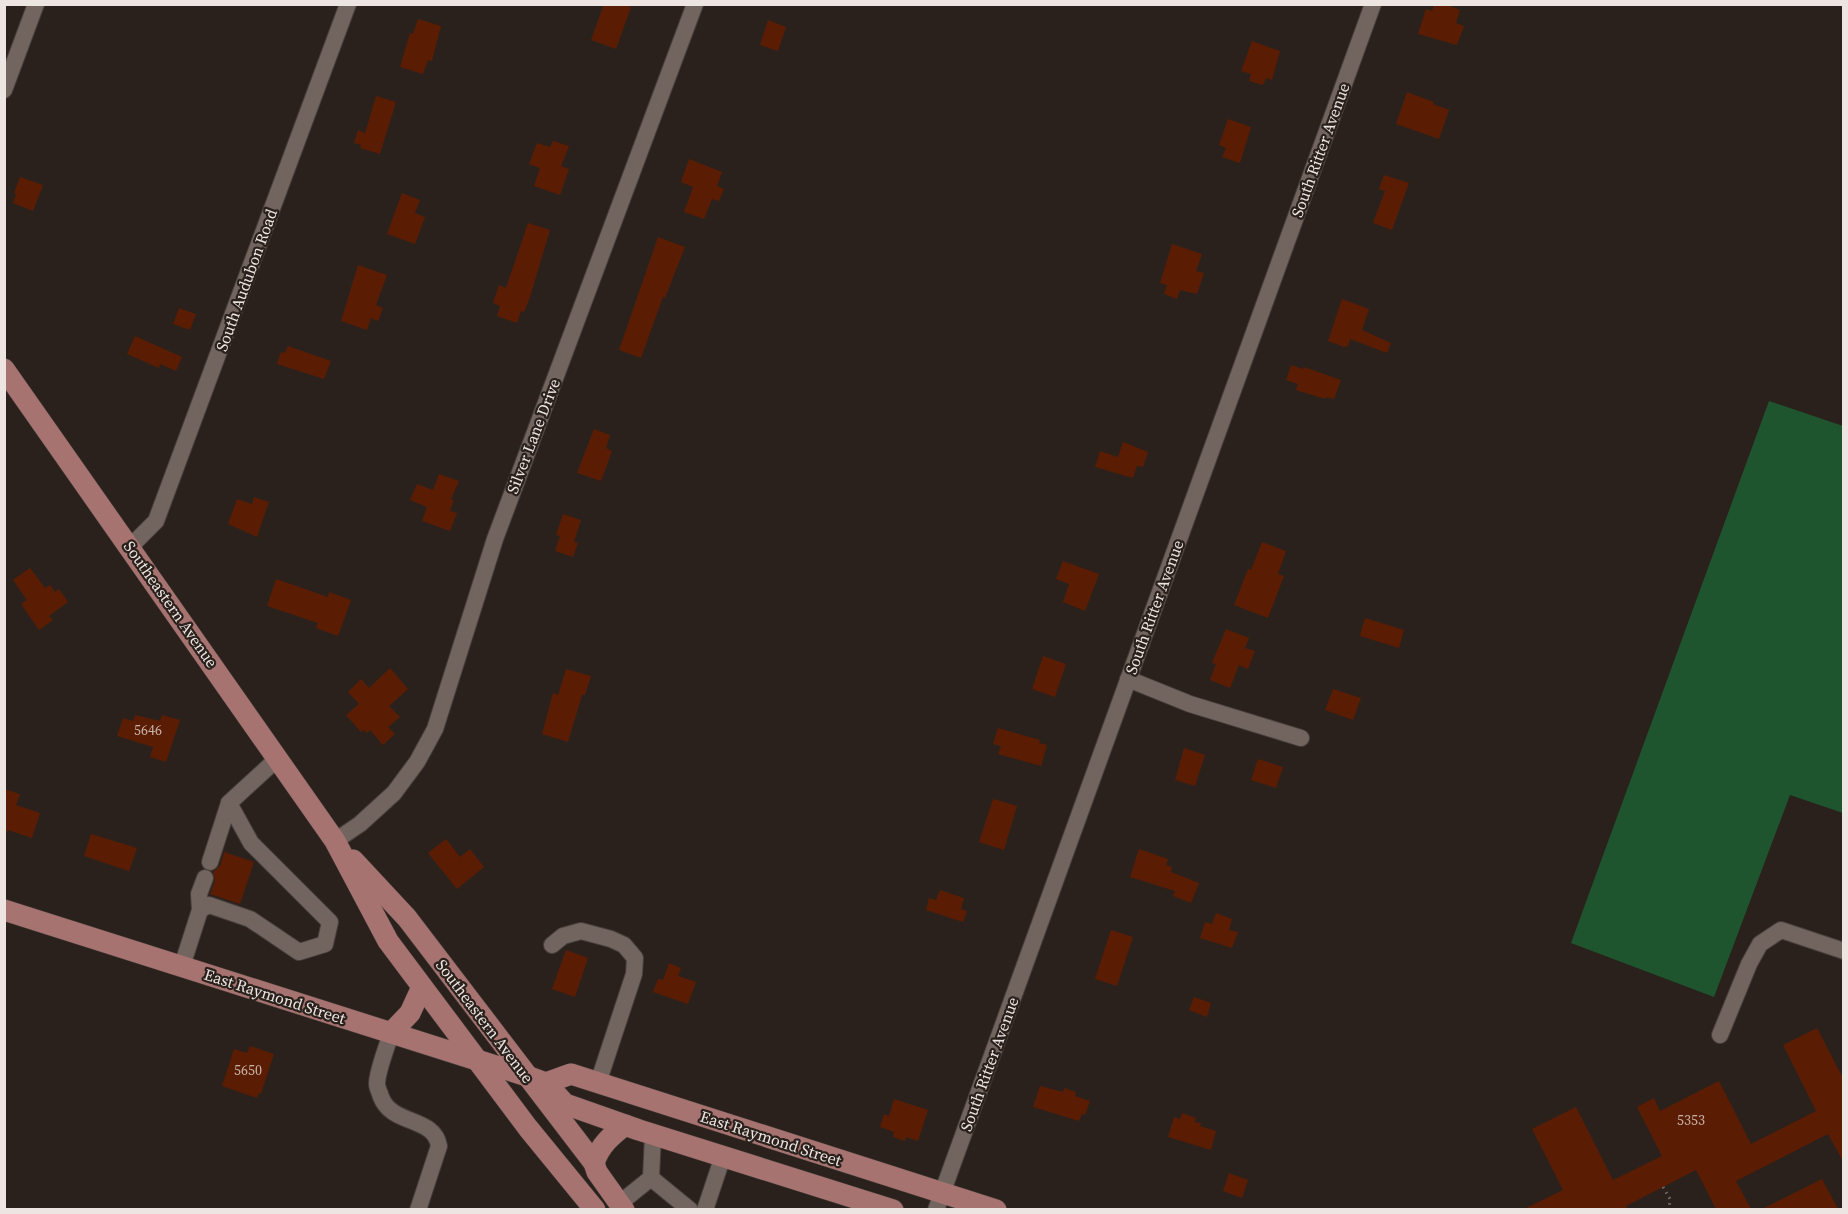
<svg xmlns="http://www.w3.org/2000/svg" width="1848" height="1214" font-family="'Source Serif 4',serif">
  <rect width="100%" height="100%" fill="#2b211c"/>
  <path fill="#1e552e" d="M 1769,401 L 1843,426 L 1843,813 L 1790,795 L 1714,997 L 1571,943 Z"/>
  <g fill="#5a1d04">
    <path d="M 604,4 L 623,4 L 631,7 L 616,49 L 591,40 Z"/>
    <path d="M 1434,4 L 1445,4 L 1460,10 L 1456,23 L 1464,26 L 1457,45 L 1418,34 L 1426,9 L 1432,11 Z"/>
    <path d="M 418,19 L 441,26 L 432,61 L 428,60 L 423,74 L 400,67 L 410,33 L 413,34 Z"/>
    <path d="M 768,20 L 786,27 L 778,51 L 760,45 Z"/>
    <path d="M 1252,41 L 1280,51 L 1272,80 L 1266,78 L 1263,85 L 1249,81 L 1251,74 L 1241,71 Z"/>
    <path d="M 1407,92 L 1434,102 L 1433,104 L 1449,110 L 1439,139 L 1396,124 Z"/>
    <path d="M 376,96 L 396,102 L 380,154 L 360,148 L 361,145 L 354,143 L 358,130 L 365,133 Z"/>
    <path d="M 1228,119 L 1251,127 L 1240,163 L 1222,157 L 1226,148 L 1219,145 Z"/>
    <path d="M 553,141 L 569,146 L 561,166 L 569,169 L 560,195 L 534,186 L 540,168 L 529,164 L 537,143 L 550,147 Z"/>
    <path d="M 689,159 L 722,172 L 717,186 L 724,189 L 719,201 L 712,199 L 704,219 L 684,212 L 693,187 L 681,182 Z"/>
    <path d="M 1384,175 L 1409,183 L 1392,230 L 1373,223 L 1385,191 L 1379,189 Z"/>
    <path d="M 20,177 L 43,185 L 33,211 L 13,203 L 16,194 L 14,193 Z"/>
    <path d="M 402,193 L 420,200 L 415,213 L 425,217 L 415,244 L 387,234 Z"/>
    <path d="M 528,223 L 550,230 L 530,297 L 524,312 L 521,311 L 517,323 L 497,316 L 500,306 L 493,303 L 499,285 L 506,288 Z"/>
    <path d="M 658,237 L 685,247 L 665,298 L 663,297 L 641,358 L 619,350 Z"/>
    <path d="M 1172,244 L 1202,254 L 1196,271 L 1204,273 L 1197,294 L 1180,290 L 1177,299 L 1164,294 L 1167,285 L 1160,283 Z"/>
    <path d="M 358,265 L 387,275 L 376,305 L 383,308 L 378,321 L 371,318 L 367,330 L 341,321 Z"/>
    <path d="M 1342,299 L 1369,309 L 1362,330 L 1391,343 L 1387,353 L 1350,339 L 1348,346 L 1344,347 L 1328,341 Z"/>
    <path d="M 179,308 L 196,314 L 190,330 L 173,324 Z"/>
    <path d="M 135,336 L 182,357 L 176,371 L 160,364 L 159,368 L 127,354 Z"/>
    <path d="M 288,346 L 331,361 L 324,379 L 277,364 L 281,352 L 285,353 Z"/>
    <path d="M 1291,365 L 1303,369 L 1304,367 L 1341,380 L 1334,399 L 1326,397 L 1325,399 L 1296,390 L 1298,384 L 1286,380 Z"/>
    <path d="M 594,429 L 610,435 L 606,448 L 612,451 L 601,481 L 577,473 Z"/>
    <path d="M 1123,442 L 1148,452 L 1143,467 L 1137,466 L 1133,478 L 1095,467 L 1100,451 L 1118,457 Z"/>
    <path d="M 439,474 L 459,481 L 451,499 L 454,500 L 450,511 L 457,513 L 450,531 L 422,521 L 427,507 L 410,500 L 417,484 L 433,490 Z"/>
    <path d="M 254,497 L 269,502 L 257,537 L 228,524 L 237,499 L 252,504 Z"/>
    <path d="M 563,514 L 581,520 L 574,542 L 578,543 L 573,557 L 555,551 L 560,536 L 556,535 Z"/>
    <path d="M 1262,542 L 1286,551 L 1278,574 L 1284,576 L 1268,618 L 1234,605 L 1248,569 L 1251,570 Z"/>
    <path d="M 1063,561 L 1099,574 L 1085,611 L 1063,602 L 1069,584 L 1056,579 Z"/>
    <path d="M 30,568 L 45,588 L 50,585 L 55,592 L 59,589 L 68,602 L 49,616 L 53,620 L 39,630 L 21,604 L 27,600 L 13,580 Z"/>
    <path d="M 276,579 L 328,597 L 329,592 L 351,600 L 338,636 L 316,628 L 318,623 L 267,606 Z"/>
    <path d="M 1365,618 L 1404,630 L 1399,648 L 1360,636 Z"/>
    <path d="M 1226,629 L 1249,638 L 1245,648 L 1255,651 L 1248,669 L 1239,665 L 1230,688 L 1210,680 L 1216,664 L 1212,663 Z"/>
    <path d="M 1043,656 L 1066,664 L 1055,697 L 1032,689 Z"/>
    <path d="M 390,668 L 408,689 L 389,706 L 400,717 L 388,727 L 395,734 L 383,745 L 370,730 L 367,733 L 364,730 L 361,732 L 346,715 L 359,704 L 348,692 L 361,679 L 369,688 Z"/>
    <path d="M 566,669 L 591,676 L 585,695 L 582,695 L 568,742 L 542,734 L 553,693 L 558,695 Z"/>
    <path d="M 1333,689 L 1361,698 L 1353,720 L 1325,710 Z"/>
    <path d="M 135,715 L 160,721 L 162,715 L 180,720 L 166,762 L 150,757 L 153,747 L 117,736 L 123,718 L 133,721 Z"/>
    <path d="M 998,728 L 1040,740 L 1039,743 L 1047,745 L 1041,766 L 998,754 L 1001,746 L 993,744 Z"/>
    <path d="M 1184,748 L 1205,755 L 1195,786 L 1175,780 Z"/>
    <path d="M 1258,759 L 1283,767 L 1276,788 L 1251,780 Z"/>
    <path d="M 4,789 L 20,794 L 16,805 L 40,813 L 32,838 L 8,830 L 7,832 L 4,831 Z"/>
    <path d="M 993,799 L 1017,806 L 1004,850 L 979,842 Z"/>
    <path d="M 91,834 L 137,848 L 129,871 L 84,856 Z"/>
    <path d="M 446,839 L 460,857 L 470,849 L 484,867 L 457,889 L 428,853 Z"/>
    <path d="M 1139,849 L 1168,859 L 1166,865 L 1172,867 L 1171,872 L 1199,883 L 1191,903 L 1173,896 L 1175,891 L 1130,877 Z"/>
    <path d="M 224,852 L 254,862 L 240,904 L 210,894 L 215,881 L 213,872 L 220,866 Z"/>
    <path d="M 940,890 L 964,898 L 961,909 L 967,911 L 963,922 L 926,910 L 929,898 L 936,900 Z"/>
    <path d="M 1216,913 L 1232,919 L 1229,930 L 1238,932 L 1232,948 L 1200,938 L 1205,922 L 1212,924 Z"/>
    <path d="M 1111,930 L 1133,937 L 1117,986 L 1095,979 Z"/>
    <path d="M 566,950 L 588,958 L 575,997 L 552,989 Z"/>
    <path d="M 669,963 L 681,968 L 678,976 L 696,982 L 688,1004 L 653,992 L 658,979 L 663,980 Z"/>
    <path d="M 1194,997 L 1211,1003 L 1207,1017 L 1189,1010 Z"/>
    <path d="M 1817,1028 L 1844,1080 L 1844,1163 L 1828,1134 L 1736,1181 L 1751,1209 L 1716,1209 L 1696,1170 L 1626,1206 L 1628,1209 L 1524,1209 L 1563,1190 L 1532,1129 L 1576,1107 L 1613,1180 L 1662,1156 L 1637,1107 L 1654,1098 L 1660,1111 L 1719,1081 L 1751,1144 L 1816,1111 L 1783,1045 Z"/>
    <path d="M 250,1046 L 274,1054 L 261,1094 L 259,1093 L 257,1098 L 222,1086 L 234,1049 L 247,1053 Z"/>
    <path d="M 1040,1086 L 1063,1092 L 1064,1088 L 1076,1092 L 1075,1096 L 1090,1101 L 1085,1115 L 1082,1114 L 1079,1121 L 1033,1107 Z"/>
    <path d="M 894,1099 L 928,1110 L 918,1141 L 906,1137 L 905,1141 L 893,1137 L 894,1132 L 880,1127 L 884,1114 L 889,1116 Z"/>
    <path d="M 1182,1113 L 1196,1118 L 1195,1122 L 1201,1123 L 1200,1126 L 1216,1131 L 1211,1150 L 1168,1137 L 1174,1117 L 1180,1119 Z"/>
    <path d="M 1229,1173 L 1248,1180 L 1242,1198 L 1223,1191 Z"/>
    <path d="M 1822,1179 L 1838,1209 L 1762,1209 Z"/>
  </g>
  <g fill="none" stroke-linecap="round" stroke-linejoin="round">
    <defs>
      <g id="minor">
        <path d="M 4,90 L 36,4"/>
        <path d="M 131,546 L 156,521 L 348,4"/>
        <path d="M 1128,679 L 1190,704 L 1301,738"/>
        <path d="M 335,841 L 360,824 L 394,793 L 417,762 L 435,729 L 495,539 L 695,4"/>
        <path d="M 210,862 L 229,803"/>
        <path d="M 200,910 L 199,894 L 205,878"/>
        <path d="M 552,945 L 563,936 L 581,931 L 611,939 L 624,945 L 635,958 L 634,974 L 598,1083"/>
        <path d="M 182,966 L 200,910 L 209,905 L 250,919 L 299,952 L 325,944 L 330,922 L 251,843 L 229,803 L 278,758"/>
        <path d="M 391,1033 C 387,1047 377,1071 377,1084 C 377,1088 380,1093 381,1097 C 392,1126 434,1116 439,1146 L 418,1210"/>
        <path d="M 1720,1035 L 1749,964 L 1760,944 L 1781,930 L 1844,951"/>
        <path d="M 651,1178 L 690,1210"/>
        <path d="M 620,1203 L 651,1178 L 653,1134"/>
        <path d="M 705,1210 L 723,1156"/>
        <path d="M 936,1210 L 1373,4"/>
      </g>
      <g id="major">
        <path d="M 4,369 L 335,841 L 388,941 L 528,1128 L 595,1210"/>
        <path d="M 353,860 L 407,918 L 594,1163 L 597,1172 L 624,1210"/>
        <path d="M 4,910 L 527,1076 L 546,1083 L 565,1104 L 639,1130 L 893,1210"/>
        <path d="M 391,1033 L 410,1013 L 422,987"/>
        <path d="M 546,1083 L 571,1074 L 996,1210"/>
        <path d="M 594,1163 C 600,1145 611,1136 625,1125"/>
      </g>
    </defs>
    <use href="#minor" stroke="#473f3b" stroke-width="18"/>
    <use href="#major" stroke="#473f3b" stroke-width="22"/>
    <path stroke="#766d69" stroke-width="3" stroke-dasharray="1.5 4.5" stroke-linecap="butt" d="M 1663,1187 L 1670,1199 L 1669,1210"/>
    <use href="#minor" stroke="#726560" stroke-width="16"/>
    <use href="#major" stroke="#a77371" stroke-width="21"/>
  </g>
  <g text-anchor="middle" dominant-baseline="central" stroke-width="4.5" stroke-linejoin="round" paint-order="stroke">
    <g font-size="14" fill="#c8b3aa">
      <text x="148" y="730">5646</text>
      <text x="248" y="1070">5650</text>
      <text x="1691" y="1120">5353</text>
    </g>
    <g font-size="16" fill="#ece5e2" stroke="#2b211c">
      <text transform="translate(1320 150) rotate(-70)">South Ritter Avenue</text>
      <text transform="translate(246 280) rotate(-70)">South Audubon Road</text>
      <text transform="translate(533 436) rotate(-69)">Silver Lane Drive</text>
      <text transform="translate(171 604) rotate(55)">Southeastern Avenue</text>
      <text transform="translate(1154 607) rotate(-70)">South Ritter Avenue</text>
      <text transform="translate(275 996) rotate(18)">East Raymond Street</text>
      <text transform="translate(485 1021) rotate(53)">Southeastern Avenue</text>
      <text transform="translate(989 1064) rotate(-70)">South Ritter Avenue</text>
      <text transform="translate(771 1138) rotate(18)">East Raymond Street</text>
    </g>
  </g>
  <rect width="1848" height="1214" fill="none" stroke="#ece5e2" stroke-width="12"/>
</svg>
